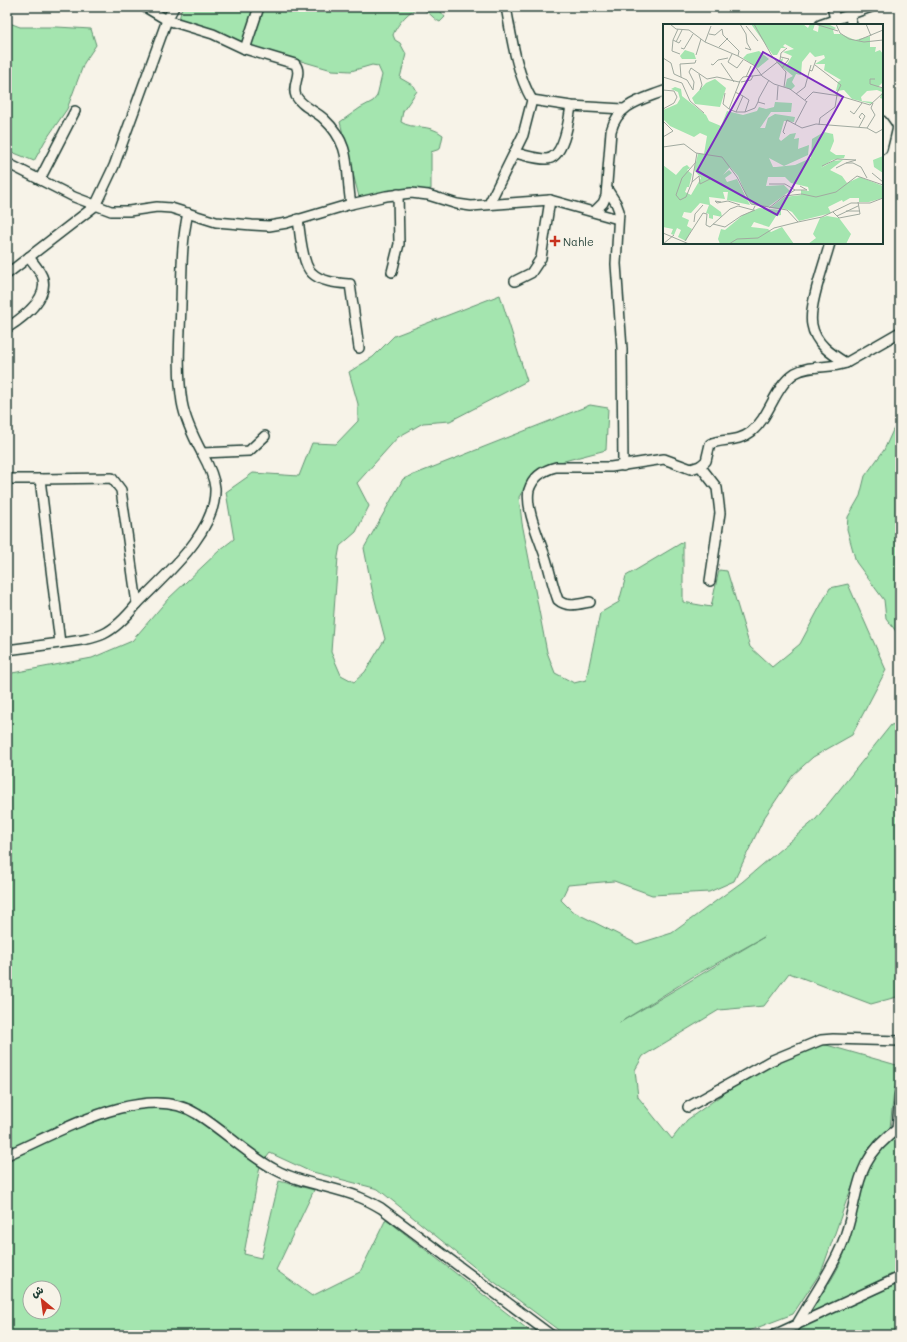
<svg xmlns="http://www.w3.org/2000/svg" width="907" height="1342" font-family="Mali,'Playpen Sans Arabic',sans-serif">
  <rect width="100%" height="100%" fill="#f7f3e8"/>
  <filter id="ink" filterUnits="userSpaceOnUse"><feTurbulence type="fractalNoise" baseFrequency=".025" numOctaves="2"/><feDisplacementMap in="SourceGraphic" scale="8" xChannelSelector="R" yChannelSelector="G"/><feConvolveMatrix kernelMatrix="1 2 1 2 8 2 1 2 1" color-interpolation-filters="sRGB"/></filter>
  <g filter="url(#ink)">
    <g fill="#a4e5af" stroke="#629172" fill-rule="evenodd">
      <path d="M 182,7 L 437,7 L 445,17 L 440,22 C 433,19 429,11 422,9 C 412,5 396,26 393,35 L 395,40 L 400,43 L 406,54 L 400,78 L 414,86 L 417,91 L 403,111 L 401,122 C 413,130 428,123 443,135 L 440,149 L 431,152 L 431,189 L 359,197 L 340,122 L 360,108 L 373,101 L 377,96 L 382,75 L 378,66 L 372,65 L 351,71 L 332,70 L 253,47 L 202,29 L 178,24 Z"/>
      <path d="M 7,22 L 20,27 L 57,27 L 91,29 L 96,45 L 84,63 L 67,109 L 45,141 L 34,161 L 7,150 Z"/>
      <path d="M 500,295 L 527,381 L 450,421 L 423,423 L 398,437 L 357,483 L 369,506 L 356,532 L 340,546 L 338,557 L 331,652 L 341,675 L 354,682 L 365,672 L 385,639 L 372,589 L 364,548 L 403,479 L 590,405 L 608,408 L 606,450 L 545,466 L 530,478 L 519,497 L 522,523 L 547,652 L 555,673 L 574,683 L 586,680 L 600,613 L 619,602 L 626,576 L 683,542 L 683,602 L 711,607 L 719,570 L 727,571 L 750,647 L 772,667 L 800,644 L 830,588 L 848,584 L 886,670 L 852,735 L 813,757 L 793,775 L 764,818 L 734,881 L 709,892 L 652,895 L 614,881 L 568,885 L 561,900 L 572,911 L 637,944 L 672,933 L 742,882 L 816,819 L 891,725 L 900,723 L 900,996 L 871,1004 L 789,973 L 764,1006 L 719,1010 L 643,1056 L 635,1070 L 638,1097 L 672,1139 L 687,1120 L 752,1073 L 823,1044 L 900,1066 L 900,1077 L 894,1090 L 890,1128 L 869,1148 L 847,1199 L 822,1270 L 793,1314 L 738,1335 L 565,1335 L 473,1266 L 378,1189 L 309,1171 L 270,1153 L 260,1166 L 244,1254 L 261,1258 L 279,1181 L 314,1190 L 276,1270 L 312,1296 L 360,1272 L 386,1219 L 535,1335 L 7,1335 L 7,674 L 92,658 L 132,641 L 168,599 L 221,549 L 234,539 L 226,492 L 253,473 L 299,476 L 312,443 L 336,444 L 358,421 L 358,404 L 349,372 L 373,357 L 394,336 ZM 764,937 L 619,1023 L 694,976 ZM 30,1288 L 54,1288 L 54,1312 L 30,1312 Z"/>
      <path d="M 900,420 L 900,634 L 898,634 L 886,618 L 884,600 L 856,562 L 847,529 L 848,517 L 860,496 L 865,476 L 884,450 L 893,430 Z"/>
      <path d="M 900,1131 L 900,1270 L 808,1316 C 820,1296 836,1276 844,1254 C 856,1225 859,1180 876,1155 C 882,1146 891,1138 900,1131 Z"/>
      <path d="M 900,1281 L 900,1335 L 784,1335 Z"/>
    </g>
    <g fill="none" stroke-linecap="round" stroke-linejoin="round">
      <defs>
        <g id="minor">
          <path d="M 145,7 L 167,20 L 213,34 L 245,49 L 295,64 C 303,74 291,85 296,96 C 302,107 316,111 324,119 C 353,146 345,170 351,204"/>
          <path d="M 832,7 L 835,19"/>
          <path d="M 849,14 L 852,25"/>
          <path d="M 820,25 L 871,7"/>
          <path d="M 245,49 L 259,7"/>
          <path d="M 532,100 L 571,106 L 623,109"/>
          <path d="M 882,121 L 887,128 L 882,149"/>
          <path d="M 515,153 C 525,155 536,159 546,159 C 564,159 569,119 571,106"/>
          <path d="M 7,163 L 74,197 L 111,211 L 129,211 L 157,207 L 171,208 L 216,222 L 252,225 L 269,226 L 287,223 L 351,204 L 386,196 L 411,193 L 428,195 L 457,204 L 471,206 L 550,200 L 618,219"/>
          <path d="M 40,179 L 75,111"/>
          <path d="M 607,189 L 616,203 L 619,211 L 616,264 L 622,349 L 623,466"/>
          <path d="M 489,204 L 523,135 L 532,100 C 516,72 512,39 506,7"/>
          <path d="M 595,211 L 603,203 L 606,196 L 611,131 C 618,104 641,100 664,91"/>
          <path d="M 188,213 C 181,243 182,274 181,304 C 180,337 177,370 182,402 C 185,420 194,438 202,453 L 249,451 L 265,436"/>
          <path d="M 298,219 C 300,232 302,265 312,273 C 321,282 338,283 350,284 L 359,348"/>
          <path d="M 830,243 C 825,262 808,307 812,325 C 815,343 831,354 846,363"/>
          <path d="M 392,272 L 399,244 L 398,194"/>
          <path d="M 7,274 L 95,206 L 114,166 L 167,20 L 174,7"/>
          <path d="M 515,281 L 531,273 L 541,258 L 550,200"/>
          <path d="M 7,328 C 21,319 48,300 43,279 C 41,271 34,264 29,257"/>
          <path d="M 700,466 L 717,488 L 720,513 L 710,581"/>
          <path d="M 7,479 L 40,479 L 60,643 L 7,650"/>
          <path d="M 40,479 L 112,478 L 121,490 L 137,604 C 110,637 100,638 60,643"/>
          <path d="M 590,602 C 579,604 567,608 558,600 C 553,587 550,572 546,559 C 540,540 525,509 529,490 C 533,477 544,470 556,467 L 611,467 L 664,459 L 691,469 L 700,466 L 706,461 L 710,444 C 722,438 737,443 751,432 C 770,417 774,387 795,373 C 811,364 829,369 846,363 L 900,332"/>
          <path d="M 137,604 C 165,575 217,532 215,488 C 214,476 208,464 202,453"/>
          <path d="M 688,1107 L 770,1061 L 821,1040 L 833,1039 L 900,1041"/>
          <path d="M 897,1130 L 900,1094"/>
          <path d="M 7,1155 C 58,1133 145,1080 197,1114 C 225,1131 247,1155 276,1170 C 302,1184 332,1186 359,1197 C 367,1200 374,1204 381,1208 L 551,1335"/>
          <path d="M 796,1326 C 811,1299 829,1275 841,1247 C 862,1197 848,1164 900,1127"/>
          <path d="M 774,1335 L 900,1277"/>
        </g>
      </defs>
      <use href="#minor" stroke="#1f3d34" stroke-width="12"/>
      <use href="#minor" stroke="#f7f3e8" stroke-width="9"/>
    </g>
  </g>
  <path fill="#c8321e" stroke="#f7f3e8" stroke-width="1.5" d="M553 235h4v4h4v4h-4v4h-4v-4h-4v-4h4z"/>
  <g text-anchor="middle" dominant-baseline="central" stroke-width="3.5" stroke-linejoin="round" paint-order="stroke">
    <g font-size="11" fill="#1f3d34" stroke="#f7f3e8" text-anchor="start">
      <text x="563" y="241">Nahle</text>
    </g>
  </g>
  <g transform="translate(663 24)">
    <rect width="220" height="220" fill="#f7f3e8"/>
    <path d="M 88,0 L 140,0 L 145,4 L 147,0 L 152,0 L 150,6 L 155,8 L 156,0 L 165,0 L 173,4 L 170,6 L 171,10 L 178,10 L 192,16 L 207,12 L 207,23 L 213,23 L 212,28 L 217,26 L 220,30 L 220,58 L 215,63 L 220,64 L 220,75 L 217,74 L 219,68 L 214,66 L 204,67 L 198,73 L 199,77 L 210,78 L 209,80 L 189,75 L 181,66 L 173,67 L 175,58 L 178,56 L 161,46 L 162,40 L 152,40 L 162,34 L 161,31 L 152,33 L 147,28 L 139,38 L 138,51 L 133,50 L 129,58 L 132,62 L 128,66 L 122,63 L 124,55 L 130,52 L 114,39 L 120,34 L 119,39 L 123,42 L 129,32 L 120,28 L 131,25 L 122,20 L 120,22 L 123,24 L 118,24 L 114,31 L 110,31 ZM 22,26 L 31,29 L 33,35 L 19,35 L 17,32 ZM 96,27 L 106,35 L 95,44 L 80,34 L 84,30 ZM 52,55 L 63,64 L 57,83 L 32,80 L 29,74 L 43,59 ZM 12,63 L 18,65 L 19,72 L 43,91 L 46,97 L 58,102 L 64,87 L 80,91 L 94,87 L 96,83 L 103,85 L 111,83 L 112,78 L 129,79 L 128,88 L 108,88 L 97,104 L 102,104 L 105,94 L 112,90 L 132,93 L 131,98 L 121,97 L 116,115 L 118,117 L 127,110 L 133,109 L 131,115 L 136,114 L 135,125 L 146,121 L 145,131 L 121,142 L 106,134 L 110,143 L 113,143 L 132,141 L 148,134 L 149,115 L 161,108 L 170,110 L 171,117 L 167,127 L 173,131 L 182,131 L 181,134 L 169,136 L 158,144 L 170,137 L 180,136 L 167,146 L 179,152 L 184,159 L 197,153 L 220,162 L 220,174 L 206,178 L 196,178 L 196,174 L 187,174 L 180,178 L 179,176 L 165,183 L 168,189 L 136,197 L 129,188 L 123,185 L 107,184 L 121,173 L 138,171 L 138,166 L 146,167 L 145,163 L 128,159 L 122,153 L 105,153 L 103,162 L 121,161 L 127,167 L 105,183 L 90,181 L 86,178 L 75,152 L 67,143 L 60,151 L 66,146 L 69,149 L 62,154 L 64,158 L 74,155 L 87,181 L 64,176 L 65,168 L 60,168 L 62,175 L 46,173 L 47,180 L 58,188 L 59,193 L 50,191 L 50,195 L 46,194 L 46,190 L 43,189 L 46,181 L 37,179 L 28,189 L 21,188 L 19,193 L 26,196 L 24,202 L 29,205 L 23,217 L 15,213 L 18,206 L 14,204 L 11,211 L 8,210 L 10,205 L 0,203 L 0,141 L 13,151 L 20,143 L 24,141 L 27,144 L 24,146 L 29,150 L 26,163 L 24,163 L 22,168 L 28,171 L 38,154 L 31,146 L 35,130 L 41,130 L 44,112 L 37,109 L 31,113 L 7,102 L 0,95 L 0,86 L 14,80 L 17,75 L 15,68 L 8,65 ZM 220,132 L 220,149 L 211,143 L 210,136 ZM 96,184 L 118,186 L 118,191 L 113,192 L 106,203 L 91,198 L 88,203 L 105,205 L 108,208 L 119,203 L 131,220 L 57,220 L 55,215 L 58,205 L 62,206 L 80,191 ZM 164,192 L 176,194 L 188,210 L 183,220 L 145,220 L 153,214 L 150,210 L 157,194 Z" fill="#a4e5af"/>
    <path fill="none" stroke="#a1aaa0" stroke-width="1" d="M 7,0 L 13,5 L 26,6 L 42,18 L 75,32 L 92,42 L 99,52 L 111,60 L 127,65 L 144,78M 77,0 L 83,10 L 84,19 L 88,26 L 82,24M 91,0 L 109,32 L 123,48 L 121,63M 152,0 L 175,7M 173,0 L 177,9 L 186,15 L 201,18 L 220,16M 203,0 L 208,12M 83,2 L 95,17M 15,5 L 10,16 L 16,19 L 18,16M 46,10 L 52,11 L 59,5 L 60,11 L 76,27 L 75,32M 10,16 L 9,27 L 17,30M 196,16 L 220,6M 13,18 L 19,6M 42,18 L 48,2M 56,23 L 65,14M 18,24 L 21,25 L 30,10M 69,30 L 65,38 L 74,44 L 80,36M 33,31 L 38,15M 118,33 L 126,35 L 119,44M 0,34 L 8,39 L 11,50 L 24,56 L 30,66 L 31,58 L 26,48 L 28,44 L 44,55 L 54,53 L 76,58 L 80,53 L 98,51 L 117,36 L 118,29 L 124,24M 58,39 L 71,58M 48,40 L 50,41 L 55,36 L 65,34M 152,41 L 178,61 L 173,71M 146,46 L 149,47 L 153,36M 36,50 L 39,61 L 37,66M 0,53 L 19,59 L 27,77 L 41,89M 18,53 L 17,40 L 32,39 L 33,36M 83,53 L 88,42M 212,55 L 207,55 L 207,60 L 220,64M 78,58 L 88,56 L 90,52M 0,66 L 11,67 L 14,73 L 11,79 L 0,85M 62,69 L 60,80 L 66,85 L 77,57M 133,70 L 142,63 L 148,41M 114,76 L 115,62M 142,76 L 150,68 L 177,72 L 207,81 L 220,69M 102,80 L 95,78 L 96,74 L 106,56M 66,85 L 73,88 L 80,72 L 72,68M 187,87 L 191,90 L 199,79M 73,88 L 82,88 L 86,76 L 80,72M 82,88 L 92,84 L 95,78M 0,97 L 10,107 L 0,113M 132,100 L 144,77M 156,101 L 157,94 L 172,83 L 174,71M 196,103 L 202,92 L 199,89 L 196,93 L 198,95M 204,104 L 213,109 L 220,105M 122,110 L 120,108 L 124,96 L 139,104 L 153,100 L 204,104 L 212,91 L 208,84 L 210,79M 0,123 L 21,120 L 33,129 L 59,133 L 74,153 L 88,180 L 124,186 L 135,198 L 159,193 L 188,179 L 207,179 L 220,174M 34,129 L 29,158 L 36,152 L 37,160 L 47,155M 159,142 L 174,135 L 193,136 L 183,139M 173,144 L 183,139 L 190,139 L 198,143 L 204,154M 209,149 L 220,158M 29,158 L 23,173 L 17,176 L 13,171 L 19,154 L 33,138M 106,160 L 122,160 L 132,166 L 124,171M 132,166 L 144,166 L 137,162M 58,178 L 52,177 L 54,179 L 65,177 L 77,181M 106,184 L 121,172 L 139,170 L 153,173 L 173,168 L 194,152 L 220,161M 183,187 L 197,187M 170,188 L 176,194 L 197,190 L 195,178M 174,192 L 195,182M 31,198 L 32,190 L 40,181M 50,200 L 62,203 L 78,192 L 92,186M 0,209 L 26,220M 22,217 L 40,189 L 44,190 L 43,201 L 47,203 L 67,185 L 75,182 L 90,186 L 92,182M 0,220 L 11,211M 66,220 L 74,215 L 95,214 L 111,204 L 135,198"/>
    <path fill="#7b2cbf" fill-opacity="0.15" stroke="#7b2cbf" stroke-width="2" d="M 100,28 L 180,73 L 114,191 L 34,147 Z"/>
    <rect width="220" height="220" fill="none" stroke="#1f3d34" stroke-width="2"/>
  </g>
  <rect width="907" height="1342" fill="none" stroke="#f7f3e8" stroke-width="24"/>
  <rect x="12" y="12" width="883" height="1318" fill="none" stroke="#1f3d34" stroke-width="1.5" filter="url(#ink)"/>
  <g transform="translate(42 1300) rotate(331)"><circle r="19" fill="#f7f3e8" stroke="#a1aaa0"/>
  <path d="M0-3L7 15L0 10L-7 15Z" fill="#c8321e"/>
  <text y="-6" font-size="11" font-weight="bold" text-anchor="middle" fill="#1f3d34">ش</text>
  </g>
</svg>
